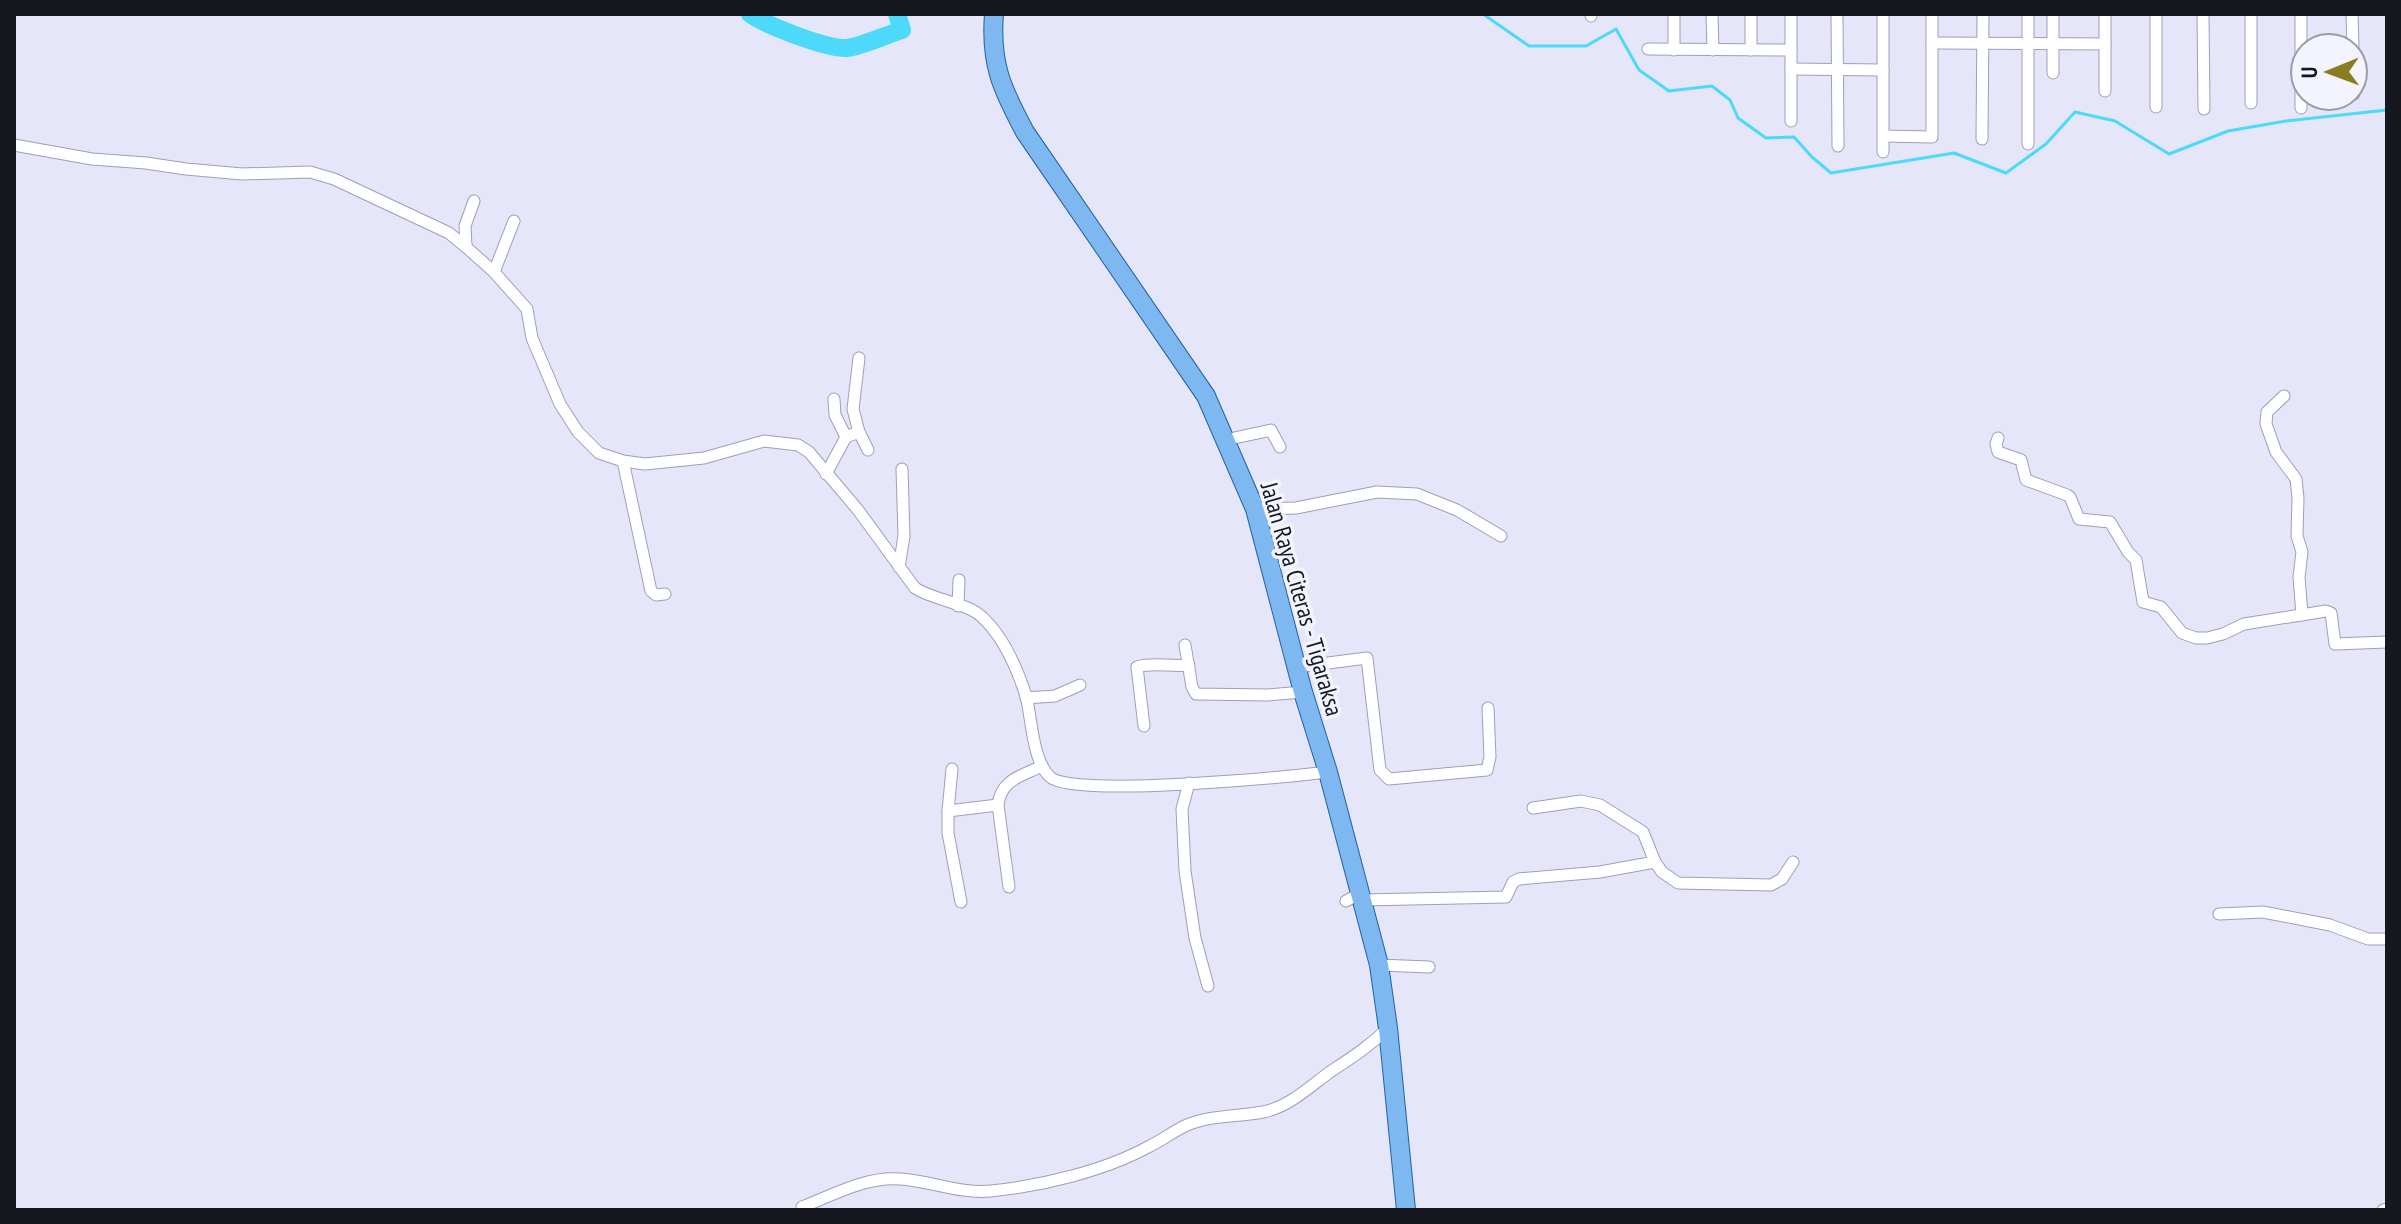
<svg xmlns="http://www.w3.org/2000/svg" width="2401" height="1224" font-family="'PT Sans Narrow',sans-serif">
  <rect width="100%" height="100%" fill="#e6e6fb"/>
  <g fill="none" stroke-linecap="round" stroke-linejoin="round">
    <path stroke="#4dd9fa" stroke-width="3" d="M 1483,14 L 1529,46 L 1586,46 L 1616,29 L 1639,70 L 1669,91 L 1712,86 L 1730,100 L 1738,118 L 1766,138 L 1794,137 L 1812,157 L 1831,173 L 1954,153 L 2006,173 L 2046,144 L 2075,112 L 2115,121 L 2169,154 L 2228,131 L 2286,121 L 2387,110"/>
    <path stroke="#4dd9fa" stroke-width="18" d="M 750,14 C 767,26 827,49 847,48 C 862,46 886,35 902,30 L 897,14"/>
    <defs>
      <g id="street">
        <path d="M 1674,14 L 1674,50"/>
        <path d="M 1712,14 L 1713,50"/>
        <path d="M 1751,14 L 1751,50"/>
        <path d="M 1791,14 L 1791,121"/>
        <path d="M 1837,14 L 1838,146"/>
        <path d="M 1883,14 L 1883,152"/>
        <path d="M 2028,14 L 2028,144"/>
        <path d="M 2203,14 L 2204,109"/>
        <path d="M 2352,14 L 2353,48"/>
        <path d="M 1591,16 L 1591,14"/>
        <path d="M 1932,43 L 2105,44"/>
        <path d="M 1648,49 L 1791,50"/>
        <path d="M 2353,62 L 2354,94"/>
        <path d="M 1791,69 L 1883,70"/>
        <path d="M 2053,73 L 2053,14"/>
        <path d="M 2105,91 L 2105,14"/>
        <path d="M 2251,103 L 2251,14"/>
        <path d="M 2156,107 L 2156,14"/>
        <path d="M 2301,108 L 2301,14"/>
        <path d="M 1883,136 L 1932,137 L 1932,14"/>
        <path d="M 1982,139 L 1983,14"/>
        <path d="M 14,145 L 92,159 L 146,163 L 186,169 L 242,174 L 310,172 L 334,179 L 432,225 L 449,233 L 466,247 L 494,272 L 527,309 L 532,338 L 560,404 L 578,432 L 599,453 L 623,461 L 645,464 L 704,458 L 764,441 L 798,445 L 809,452 L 858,510 L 915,588 C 935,601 966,602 982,617 C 1004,637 1017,668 1026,696 C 1032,719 1032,760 1050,777 C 1073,798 1286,777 1328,772"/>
        <path d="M 466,246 L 465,226 L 474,201"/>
        <path d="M 494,272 L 514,221"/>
        <path d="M 2284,396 L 2267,412 L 2266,424 L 2276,452 L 2296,479 L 2298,498 L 2297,536 L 2302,552 L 2299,577 L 2302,615"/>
        <path d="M 859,432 L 868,450"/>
        <path d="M 846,437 L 859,432 L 853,409 L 859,358"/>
        <path d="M 1998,438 L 1996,444 L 1998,452 L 2021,460 L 2026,480 L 2067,495 L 2070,497 L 2079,519 L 2110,522 L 2128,552 L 2136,560 L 2143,602 L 2161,607 L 2182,633 L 2196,638 L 2207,638 L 2223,634 L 2244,624 L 2326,611 L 2331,613 L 2335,644 L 2387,642"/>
        <path d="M 1225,440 L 1271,430 L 1280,447"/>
        <path d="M 623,461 L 651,591 L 656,595 L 665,594"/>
        <path d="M 826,474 L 846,437 L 835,415 L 834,399"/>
        <path d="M 1255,509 L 1296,508 L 1377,492 L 1417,494 L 1457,510 L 1501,536"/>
        <path d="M 899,567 L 904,536 L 902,469"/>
        <path d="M 958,606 L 959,580"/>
        <path d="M 1185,645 L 1192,687 L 1196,694 L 1268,695 L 1303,692"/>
        <path d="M 1297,667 L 1367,658 L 1380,770 L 1389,779 L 1487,770 L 1490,757 L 1488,708"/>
        <path d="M 1026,698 L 1055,696 L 1080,685"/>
        <path d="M 1144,726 L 1137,667 C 1153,662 1171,667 1189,665"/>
        <path d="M 1189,783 L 1182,809 L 1185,871 L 1195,938 L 1208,986"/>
        <path d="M 1533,808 L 1581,801 L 1600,805 L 1643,832 L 1655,862 L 1662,872 L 1678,883 L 1771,885 L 1782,879 L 1793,862"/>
        <path d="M 948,811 L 952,769"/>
        <path d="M 1009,887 L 998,805 C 1001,779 1022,776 1042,766"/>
        <path d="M 1363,900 L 1506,897 L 1513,882 L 1519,879 L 1600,872 L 1655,862"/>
        <path d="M 1346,901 L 1361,893"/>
        <path d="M 961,902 L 948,833 L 948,811 L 998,805"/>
        <path d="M 2219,914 L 2263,912 L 2330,925 L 2368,939 L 2387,939"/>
        <path d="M 1379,965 L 1429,967"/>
        <path d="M 802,1207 C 833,1195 866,1176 901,1179 C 931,1181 960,1194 991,1191 C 1041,1186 1104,1171 1148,1147 C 1161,1141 1172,1132 1185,1126 C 1209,1115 1237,1117 1263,1112 C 1289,1107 1309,1087 1330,1072 C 1351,1058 1370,1046 1388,1028"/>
        <path d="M 2383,1210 L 2387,1209"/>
      </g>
      <path id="primary" d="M 994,14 C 990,64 1002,89 1025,132 L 1206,396 L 1255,509 L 1303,692 L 1328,772 L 1379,965 L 1388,1028 L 1406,1210"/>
    </defs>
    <use href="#street" stroke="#9e9eb6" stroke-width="13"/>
    <use href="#primary" stroke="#2161a1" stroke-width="20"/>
    <use href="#street" stroke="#fff" stroke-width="11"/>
    <use href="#primary" stroke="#7db8f0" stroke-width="18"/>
  </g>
  <g text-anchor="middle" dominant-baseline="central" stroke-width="7" stroke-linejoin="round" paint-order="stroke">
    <g font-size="24" fill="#171720" stroke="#f4f4ff">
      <text transform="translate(1302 599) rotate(74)">Jalan Raya Citeras - Tigaraksa</text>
    </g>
  </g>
  <rect width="2401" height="1224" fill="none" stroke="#171720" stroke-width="32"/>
  <g transform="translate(2329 72) rotate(269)"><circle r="38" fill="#f4f4ff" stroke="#9c9ca6" stroke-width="2"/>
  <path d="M0-6L14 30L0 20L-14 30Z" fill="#897c21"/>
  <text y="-12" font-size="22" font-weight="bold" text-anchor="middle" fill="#171720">U</text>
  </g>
</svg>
